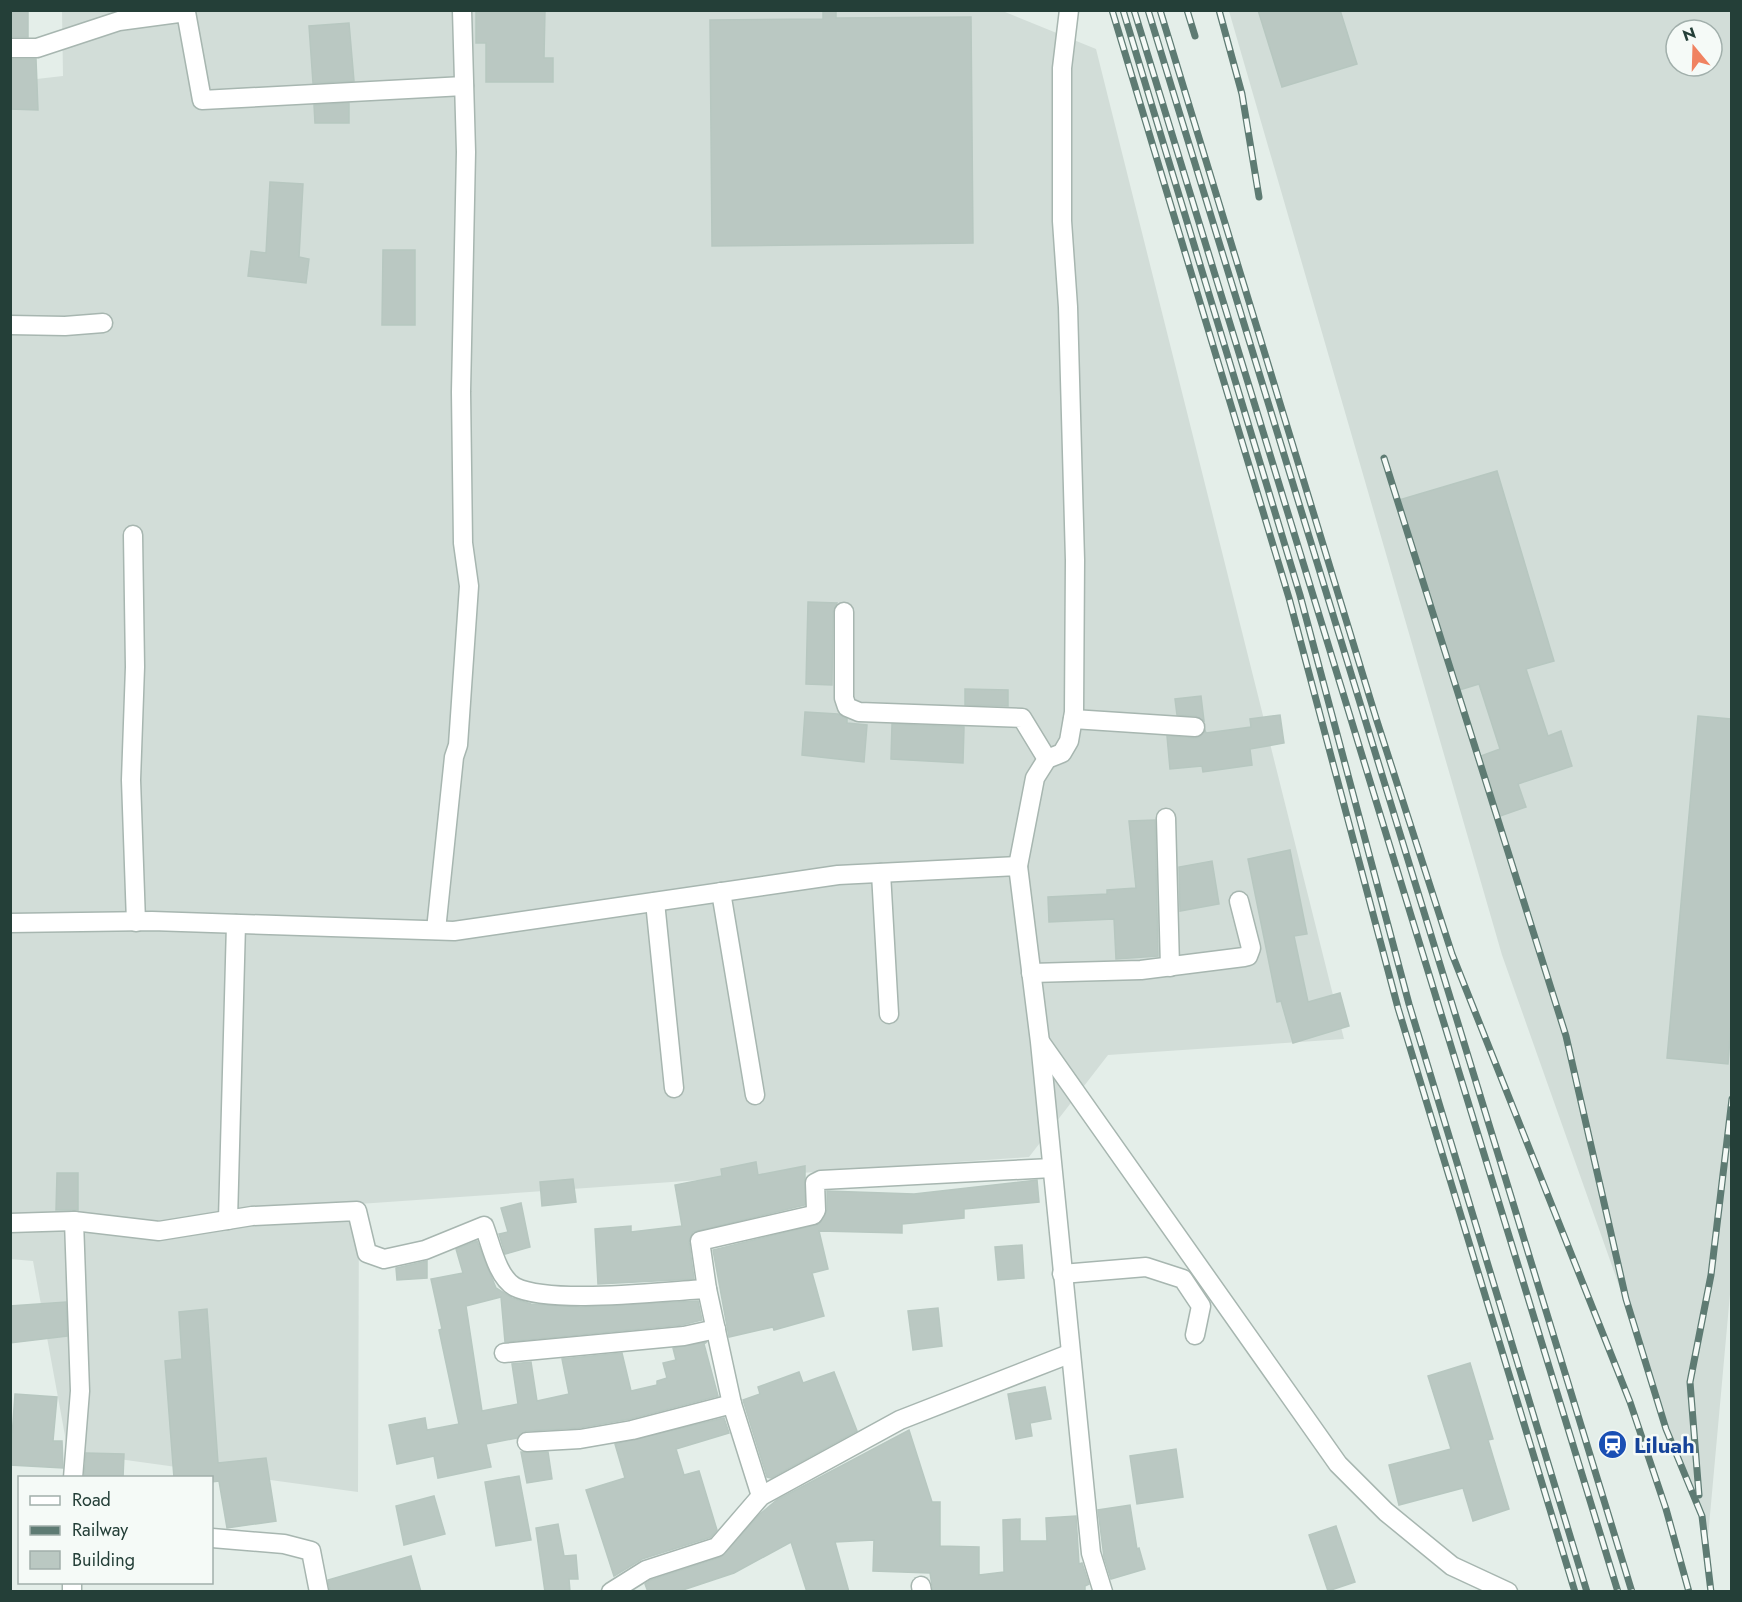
<svg xmlns="http://www.w3.org/2000/svg" width="1742" height="1602" font-family="Jost,sans-serif">
  <rect width="100%" height="100%" fill="#e4eee9"/>
  <g fill="#d2ddd8" fill-rule="evenodd">
    <path d="M 62,10 L 1000,10 L 1096,49 L 1344,1039 L 1108,1055 L 1029,1157 L 359,1204 L 358,1492 L 68,1452 L 33,1261 L 10,1259 L 10,82 L 63,76 Z"/>
    <path d="M 1229,11 L 1731,11 L 1732,1272 L 1708,1537 L 1502,955 ZM 1676,30 L 1712,30 L 1712,66 L 1676,66 Z"/>
  </g>
  <g fill="#bac8c2" stroke="#b7c7c0" stroke-width="1.5">
    <rect x="10" y="10" width="18" height="27"/>
    <path d="M 476,10 L 545,10 L 544,58 L 553,58 L 553,82 L 486,82 L 486,43 L 476,43 Z"/>
    <path d="M 823,10 L 836,10 L 836,18 L 971,17 L 973,243 L 712,246 L 710,20 L 823,19 Z"/>
    <path d="M 1258,10 L 1340,10 L 1357,64 L 1282,87 Z"/>
    <path d="M 349,23 L 354,81 L 313,83 L 309,26 Z"/>
    <path d="M 10,59 L 36,59 L 38,110 L 10,109 Z"/>
    <path d="M 349,103 L 349,123 L 315,123 L 314,105 Z"/>
    <path d="M 270,182 L 303,184 L 299,257 L 309,259 L 306,283 L 248,276 L 251,251 L 266,253 Z"/>
    <path d="M 383,250 L 415,250 L 415,325 L 382,325 Z"/>
    <path d="M 1497,471 L 1554,661 L 1526,669 L 1548,736 L 1561,731 L 1572,766 L 1518,784 L 1526,807 L 1500,816 L 1481,756 L 1500,749 L 1479,684 L 1456,691 L 1399,500 Z"/>
    <path d="M 808,602 L 837,603 L 833,612 L 832,685 L 806,684 Z"/>
    <path d="M 965,689 L 1008,690 L 1008,706 L 965,705 Z"/>
    <path d="M 1201,696 L 1204,721 L 1196,716 L 1177,715 L 1175,699 Z"/>
    <path d="M 805,712 L 838,714 L 847,719 L 847,723 L 867,725 L 864,762 L 802,755 Z"/>
    <path d="M 1280,715 L 1284,743 L 1250,749 L 1252,765 L 1203,772 L 1202,766 L 1170,769 L 1167,736 L 1195,738 L 1200,737 L 1205,730 L 1206,733 L 1251,727 L 1250,719 Z"/>
    <path d="M 1698,716 L 1731,719 L 1731,1025 L 1728,1064 L 1667,1058 Z"/>
    <path d="M 892,724 L 964,727 L 963,763 L 891,759 Z"/>
    <path d="M 1155,820 L 1158,956 L 1116,959 L 1114,919 L 1049,922 L 1048,897 L 1107,894 L 1107,890 L 1136,888 L 1129,821 Z"/>
    <path d="M 1290,850 L 1307,934 L 1294,936 L 1308,1002 L 1340,993 L 1349,1026 L 1293,1043 L 1281,1001 L 1277,1002 L 1248,859 Z"/>
    <path d="M 1212,861 L 1219,904 L 1180,911 L 1179,867 Z"/>
    <path d="M 756,1162 L 758,1175 L 805,1166 L 805,1205 L 693,1232 L 689,1242 L 694,1279 L 598,1284 L 595,1229 L 631,1226 L 631,1232 L 682,1226 L 675,1185 L 722,1176 L 721,1169 Z"/>
    <path d="M 57,1173 L 78,1173 L 78,1210 L 56,1210 Z"/>
    <path d="M 573,1179 L 576,1202 L 542,1206 L 540,1182 Z"/>
    <path d="M 1037,1180 L 1039,1202 L 964,1209 L 964,1218 L 902,1224 L 902,1233 L 819,1231 L 828,1269 L 812,1273 L 824,1316 L 774,1330 L 773,1327 L 729,1337 L 713,1250 L 819,1224 L 827,1210 L 827,1191 L 914,1194 Z"/>
    <path d="M 521,1203 L 530,1247 L 505,1254 L 499,1234 L 508,1232 L 501,1208 Z"/>
    <path d="M 477,1241 L 496,1288 L 512,1298 L 531,1304 L 581,1307 L 698,1301 L 702,1320 L 682,1325 L 505,1342 L 501,1297 L 466,1306 L 482,1411 L 518,1404 L 512,1364 L 531,1362 L 537,1401 L 569,1394 L 562,1359 L 622,1353 L 631,1391 L 657,1385 L 657,1381 L 667,1378 L 663,1363 L 676,1360 L 673,1348 L 707,1342 L 704,1344 L 718,1396 L 630,1419 L 579,1428 L 526,1431 L 517,1438 L 486,1444 L 491,1467 L 438,1478 L 434,1456 L 397,1464 L 389,1425 L 425,1418 L 427,1430 L 459,1424 L 439,1330 L 442,1329 L 431,1279 L 463,1273 L 456,1249 Z"/>
    <path d="M 1022,1245 L 1024,1278 L 998,1280 L 995,1247 Z"/>
    <path d="M 427,1261 L 427,1278 L 397,1280 L 396,1268 Z"/>
    <path d="M 66,1302 L 67,1336 L 10,1343 L 10,1306 Z"/>
    <path d="M 938,1308 L 942,1346 L 913,1350 L 908,1311 Z"/>
    <path d="M 207,1309 L 218,1463 L 266,1458 L 276,1521 L 227,1528 L 219,1481 L 212,1482 L 212,1478 L 174,1478 L 165,1361 L 182,1359 L 179,1312 Z"/>
    <path d="M 1470,1363 L 1493,1439 L 1488,1440 L 1509,1509 L 1473,1521 L 1463,1488 L 1399,1505 L 1389,1465 L 1451,1449 L 1428,1376 Z"/>
    <path d="M 799,1372 L 803,1383 L 834,1372 L 857,1431 L 771,1478 L 767,1477 L 743,1400 L 760,1394 L 758,1387 Z"/>
    <path d="M 1045,1387 L 1051,1419 L 1030,1423 L 1032,1436 L 1016,1439 L 1008,1394 Z"/>
    <path d="M 15,1394 L 57,1397 L 53,1441 L 62,1441 L 63,1468 L 10,1465 Z"/>
    <path d="M 724,1418 L 729,1433 L 676,1449 L 684,1475 L 699,1471 L 717,1530 L 711,1537 L 642,1559 L 614,1576 L 586,1490 L 625,1478 L 615,1444 Z"/>
    <path d="M 909,1430 L 932,1502 L 940,1502 L 940,1546 L 979,1547 L 979,1575 L 1004,1572 L 1003,1520 L 1020,1519 L 1020,1541 L 1047,1541 L 1046,1518 L 1076,1516 L 1079,1564 L 1082,1563 L 1089,1584 L 1085,1586 L 1085,1592 L 933,1592 L 930,1573 L 873,1571 L 874,1540 L 835,1542 L 849,1592 L 807,1592 L 791,1542 L 734,1573 L 677,1592 L 648,1592 L 645,1584 L 651,1580 L 721,1557 L 760,1514 L 777,1500 Z"/>
    <path d="M 1176,1449 L 1183,1497 L 1137,1504 L 1130,1456 Z"/>
    <path d="M 521,1452 L 548,1452 L 552,1479 L 527,1483 Z"/>
    <path d="M 86,1453 L 124,1454 L 123,1478 L 84,1478 Z"/>
    <path d="M 519,1476 L 531,1540 L 496,1546 L 485,1482 Z"/>
    <path d="M 434,1496 L 445,1534 L 404,1545 L 396,1506 Z"/>
    <path d="M 1130,1505 L 1137,1549 L 1139,1548 L 1145,1569 L 1111,1579 L 1104,1557 L 1098,1510 Z"/>
    <path d="M 558,1524 L 564,1556 L 576,1555 L 578,1579 L 569,1579 L 570,1592 L 545,1592 L 536,1528 Z"/>
    <path d="M 1336,1526 L 1355,1582 L 1328,1591 L 1309,1535 Z"/>
    <path d="M 411,1556 L 421,1592 L 330,1592 L 328,1580 Z"/>
  </g>
  <g fill="none" stroke-linecap="round" stroke-linejoin="round">
    <defs>
      <g id="minor">
        <path d="M 10,48 L 37,48 L 119,21 L 186,12 L 202,100 L 464,86"/>
        <path d="M 10,325 L 65,326 L 103,323"/>
        <path d="M 133,535 L 135,667 L 131,780 L 136,922"/>
        <path d="M 844,612 L 844,698 L 847,707 L 859,712 L 1022,718 L 1047,759"/>
        <path d="M 1073,719 L 1195,727"/>
        <path d="M 1166,818 L 1170,967"/>
        <path d="M 1018,866 L 1035,778 L 1047,759 L 1062,753 L 1069,741 L 1074,712 L 1075,560 L 1068,307 L 1062,221 L 1062,68 L 1069,10"/>
        <path d="M 881,873 L 889,1014"/>
        <path d="M 721,892 L 755,1095"/>
        <path d="M 655,902 L 674,1088"/>
        <path d="M 10,923 L 152,921 L 454,931 L 838,875 L 1018,866 L 1040,1042 L 1091,1553 L 1103,1592"/>
        <path d="M 436,930 L 454,757 L 458,745 L 469,586 L 463,543 L 461,392 L 466,152 L 462,10"/>
        <path d="M 1031,973 L 1141,970 L 1244,957 L 1248,956 L 1251,948 L 1239,901"/>
        <path d="M 1041,1043 L 1338,1464 L 1386,1512 L 1452,1566 L 1508,1592"/>
        <path d="M 228,1220 L 236,924"/>
        <path d="M 10,1223 L 74,1221 L 159,1231 L 252,1216 L 357,1211 L 367,1253 L 384,1259 L 425,1250 L 484,1226 C 491,1244 497,1277 515,1287 C 552,1305 663,1291 707,1289 L 732,1404 L 761,1496"/>
        <path d="M 1062,1274 L 1146,1267 L 1183,1279 L 1201,1306 L 1195,1335"/>
        <path d="M 707,1289 L 700,1241 L 813,1215 L 816,1210 L 815,1183 L 821,1180 L 1052,1168"/>
        <path d="M 504,1353 L 684,1336 L 716,1329"/>
        <path d="M 527,1442 L 580,1439 L 632,1430 L 732,1404"/>
        <path d="M 73,1478 L 80,1391 L 74,1221"/>
        <path d="M 212,1538 L 284,1544 L 311,1551 L 319,1592"/>
        <path d="M 921,1586 L 922,1592"/>
        <path d="M 72,1592 L 72,1582"/>
        <path d="M 611,1592 L 646,1570 L 717,1547 L 761,1496 L 900,1420 L 1069,1354"/>
      </g>
    </defs>
    <use href="#minor" stroke="#a7b6b0" stroke-width="21"/>
    <use href="#minor" stroke="#fff" stroke-width="18"/>
    <defs>
      <g id="rail">
        <path d="M 1112,10 L 1289,598 L 1398,1008 L 1575,1592"/>
        <path d="M 1123,10 L 1300,595 L 1409,1004 L 1587,1592"/>
        <path d="M 1134,10 L 1618,1592"/>
        <path d="M 1148,10 L 1632,1592"/>
        <path d="M 1160,10 L 1376,718 L 1452,954 L 1630,1402 L 1666,1509 L 1689,1592"/>
        <path d="M 1187,10 L 1195,36"/>
        <path d="M 1219,10 L 1242,94 L 1259,197"/>
        <path d="M 1384,458 L 1566,1036 L 1626,1299 L 1666,1429 L 1702,1516 L 1711,1592"/>
        <path d="M 1699,1495 L 1690,1382 L 1711,1275 L 1732,1099"/>
      </g>
    </defs>
    <use href="#rail" stroke="#5e7b73" stroke-width="7"/>
    <use href="#rail" stroke="#f5faf7" stroke-width="4.5" stroke-dasharray="14" stroke-linecap="butt"/>
  </g>
  <defs>
    <symbol id="station-disc" viewBox="-11 -11 22 22"><circle r="9.5" fill="#1a4fb4" stroke="#f5faf7"/><path d="M-3-6H3Q5-6 5-4V2Q5 4 3 4L4.5 6H3L1.5 4h-3L-3 6H-4.5L-3 4Q-5 4-5 2V-4Q-5-6-3-6ZM-3.5-4v3h7v-3ZM-3.5 1v1.5H-2V1ZM2 1v1.5H3.5V1Z" fill="#fff"/></symbol>
  </defs>
  <g fill-rule="evenodd">
    <use href="#station-disc" x="1596" y="1428" width="33" height="33"/>
  </g>
  <g text-anchor="middle" dominant-baseline="central" stroke-width="5" stroke-linejoin="round" paint-order="stroke">
    <g font-size="22" font-weight="bold" fill="#164399" stroke="#f5faf7" text-anchor="start">
      <text x="1634" y="1445">Liluah</text>
    </g>
  </g>
  <rect width="1742" height="1602" fill="none" stroke="#243f38" stroke-width="24"/>
  <rect x="18" y="1476" width="195" height="108" fill="#f5faf7" stroke="#a1afab" stroke-width="1.5"/>
  <rect x="30" y="1496" width="30" height="9" fill="#ffffff" stroke="#a1afab" stroke-width="1.5"/>
  <text x="72" y="1506" font-size="18" fill="#243f38">Road</text>
  <rect x="30" y="1526" width="30" height="9" fill="#5e7b73" stroke="#a1afab" stroke-width="1.5"/>
  <text x="72" y="1536" font-size="18" fill="#243f38">Railway</text>
  <rect x="30" y="1551" width="30" height="18" fill="#bac8c2" stroke="#a1afab" stroke-width="1.5"/>
  <text x="72" y="1566" font-size="18" fill="#243f38">Building</text>
  <g transform="translate(1694 48) rotate(341)"><circle r="28" fill="#f5faf7" stroke="#a1afab" stroke-width="1.5"/>
  <path d="M0-4.5L10 22L0 15L-10 22Z" fill="#f08260"/>
  <text y="-9" font-size="16" font-weight="bold" text-anchor="middle" fill="#243f38">N</text>
  </g>
</svg>
